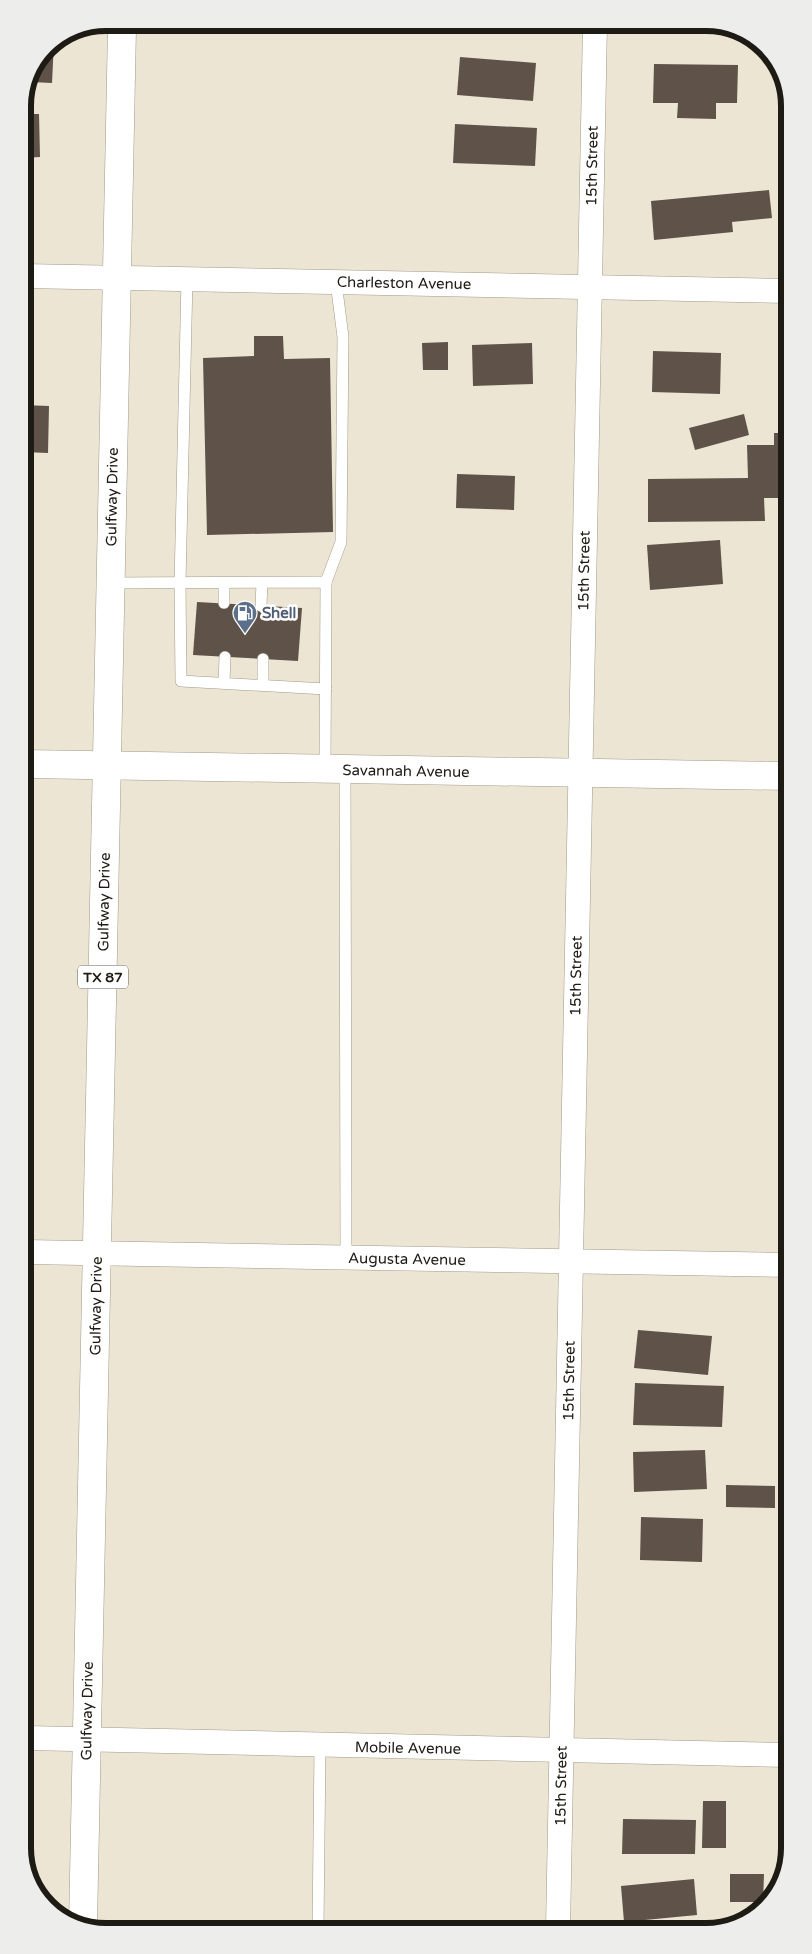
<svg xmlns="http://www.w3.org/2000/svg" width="812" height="1954" font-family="'Varela Round',sans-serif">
  <rect width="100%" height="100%" fill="#ece5d4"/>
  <g fill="#5f5248">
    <path d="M 54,42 L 52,83 L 31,82 L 47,47 Z"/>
    <path d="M 460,57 L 536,63 L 533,101 L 457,95 Z"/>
    <path d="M 654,64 L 738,65 L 737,103 L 716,103 L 716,119 L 677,118 L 678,103 L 653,103 Z"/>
    <path d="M 23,114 L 39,114 L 40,157 L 23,158 Z"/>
    <path d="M 455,124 L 537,128 L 535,166 L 453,163 Z"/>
    <path d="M 769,190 L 772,218 L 732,222 L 733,232 L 654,240 L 651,201 Z"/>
    <path d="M 254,336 L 283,336 L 284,359 L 330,358 L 333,532 L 207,535 L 203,358 L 254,356 Z"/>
    <path d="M 448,342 L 448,370 L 423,370 L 422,343 Z"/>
    <path d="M 532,343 L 533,384 L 473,386 L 472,345 Z"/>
    <path d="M 653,351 L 721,353 L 720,394 L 652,392 Z"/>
    <path d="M 23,405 L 49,406 L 48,453 L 23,452 Z"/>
    <path d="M 744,414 L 749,435 L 695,450 L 689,428 Z"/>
    <path d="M 774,433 L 786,433 L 786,498 L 764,498 L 765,521 L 648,522 L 648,479 L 748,478 L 747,445 L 774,445 Z"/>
    <path d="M 457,474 L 515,476 L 514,510 L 456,508 Z"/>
    <path d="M 720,540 L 723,584 L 650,590 L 647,545 Z"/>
    <path d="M 197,602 L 302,608 L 298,661 L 193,655 Z"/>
    <path d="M 638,1330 L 712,1336 L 708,1375 L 634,1368 Z"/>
    <path d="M 635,1383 L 724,1386 L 722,1427 L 633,1425 Z"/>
    <path d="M 705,1450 L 707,1489 L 634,1492 L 633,1452 Z"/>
    <path d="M 726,1485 L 775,1486 L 775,1508 L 726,1507 Z"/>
    <path d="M 641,1517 L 703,1519 L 702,1562 L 640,1560 Z"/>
    <path d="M 703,1801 L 726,1801 L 726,1848 L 702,1848 Z"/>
    <path d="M 623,1819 L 696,1820 L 695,1854 L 622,1854 Z"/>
    <path d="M 730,1874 L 764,1874 L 763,1902 L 730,1902 Z"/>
    <path d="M 694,1879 L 697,1915 L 624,1922 L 621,1886 Z"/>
  </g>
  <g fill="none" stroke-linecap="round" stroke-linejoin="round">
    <defs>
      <g id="lane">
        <path d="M 187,279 L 180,583 L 181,681 L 326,689"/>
        <path d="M 326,582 L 341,542 L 343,337 L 336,282"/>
        <path d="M 111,583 L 326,582 L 325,769"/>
        <path d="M 224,583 L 224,603"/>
        <path d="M 261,606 L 262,583"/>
        <path d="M 263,659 L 263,685"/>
        <path d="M 224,683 L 225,657"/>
        <path d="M 345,770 L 346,1258"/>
        <path d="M 318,1930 L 320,1746"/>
      </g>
      <g id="street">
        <path d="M 23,276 L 786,291"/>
        <path d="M 25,1252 L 788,1265"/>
        <path d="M 27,1738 L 789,1755"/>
        <path d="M 558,1928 L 595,24"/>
      </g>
      <path id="secondary" d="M 24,764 L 787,776"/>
      <path id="primary" d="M 83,1925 L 122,28"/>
    </defs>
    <use href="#lane" stroke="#a19a8b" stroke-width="12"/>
    <use href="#street" stroke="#a19a8b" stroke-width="25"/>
    <use href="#secondary" stroke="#a19a8b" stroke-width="29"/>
    <use href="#primary" stroke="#a19a8b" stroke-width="29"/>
    <use href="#lane" stroke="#fff" stroke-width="11"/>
    <use href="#street" stroke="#fff" stroke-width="24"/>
    <use href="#secondary" stroke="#fff" stroke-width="28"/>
    <use href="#primary" stroke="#fff" stroke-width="28"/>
  </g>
  <defs>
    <symbol id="fuel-pin" viewBox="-11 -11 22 30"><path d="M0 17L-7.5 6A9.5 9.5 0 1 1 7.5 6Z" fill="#5c6f8a" stroke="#fff"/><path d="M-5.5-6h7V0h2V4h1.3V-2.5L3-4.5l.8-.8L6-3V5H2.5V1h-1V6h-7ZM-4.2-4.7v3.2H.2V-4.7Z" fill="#fff"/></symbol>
  </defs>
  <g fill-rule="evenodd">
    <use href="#fuel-pin" x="231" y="599" width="28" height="38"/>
  </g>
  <g text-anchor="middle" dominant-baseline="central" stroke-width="5" stroke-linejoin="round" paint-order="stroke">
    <rect fill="#fff" stroke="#625f5b" stroke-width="1" x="78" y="965.5" width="50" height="23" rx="4"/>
    <g font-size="14" font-weight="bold" fill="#1e1b15">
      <text x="103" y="977">TX 87</text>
    </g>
    <g font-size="15" fill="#1e1b15" stroke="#fff">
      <text transform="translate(592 166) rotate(-89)">15th Street</text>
      <text transform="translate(404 283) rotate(1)">Charleston Avenue</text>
      <text transform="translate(112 497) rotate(-89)">Gulfway Drive</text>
      <text transform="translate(584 571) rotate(-89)">15th Street</text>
      <text transform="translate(406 771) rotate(1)">Savannah Avenue</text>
      <text transform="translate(104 902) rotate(-89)">Gulfway Drive</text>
      <text transform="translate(576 976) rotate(-89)">15th Street</text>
      <text transform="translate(407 1259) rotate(1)">Augusta Avenue</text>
      <text transform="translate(96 1306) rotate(-89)">Gulfway Drive</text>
      <text transform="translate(569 1381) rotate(-89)">15th Street</text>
      <text transform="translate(87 1711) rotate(-89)">Gulfway Drive</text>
      <text transform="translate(408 1748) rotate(1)">Mobile Avenue</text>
      <text transform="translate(561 1786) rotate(-89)">15th Street</text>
    </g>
    <g font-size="15" font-weight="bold" fill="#4e5e75" stroke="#fff" text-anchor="start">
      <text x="262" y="613">Shell</text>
    </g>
  </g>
  <path d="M0 0H812V1954H0ZM106 31H706A75 75 0 0 1 781 106V1848A75 75 0 0 1 706 1923H106A75 75 0 0 1 31 1848V106A75 75 0 0 1 106 31Z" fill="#ededec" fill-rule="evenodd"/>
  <path fill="none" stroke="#1e1b15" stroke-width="6" d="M106 31H706A75 75 0 0 1 781 106V1848A75 75 0 0 1 706 1923H106A75 75 0 0 1 31 1848V106A75 75 0 0 1 106 31Z"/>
</svg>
